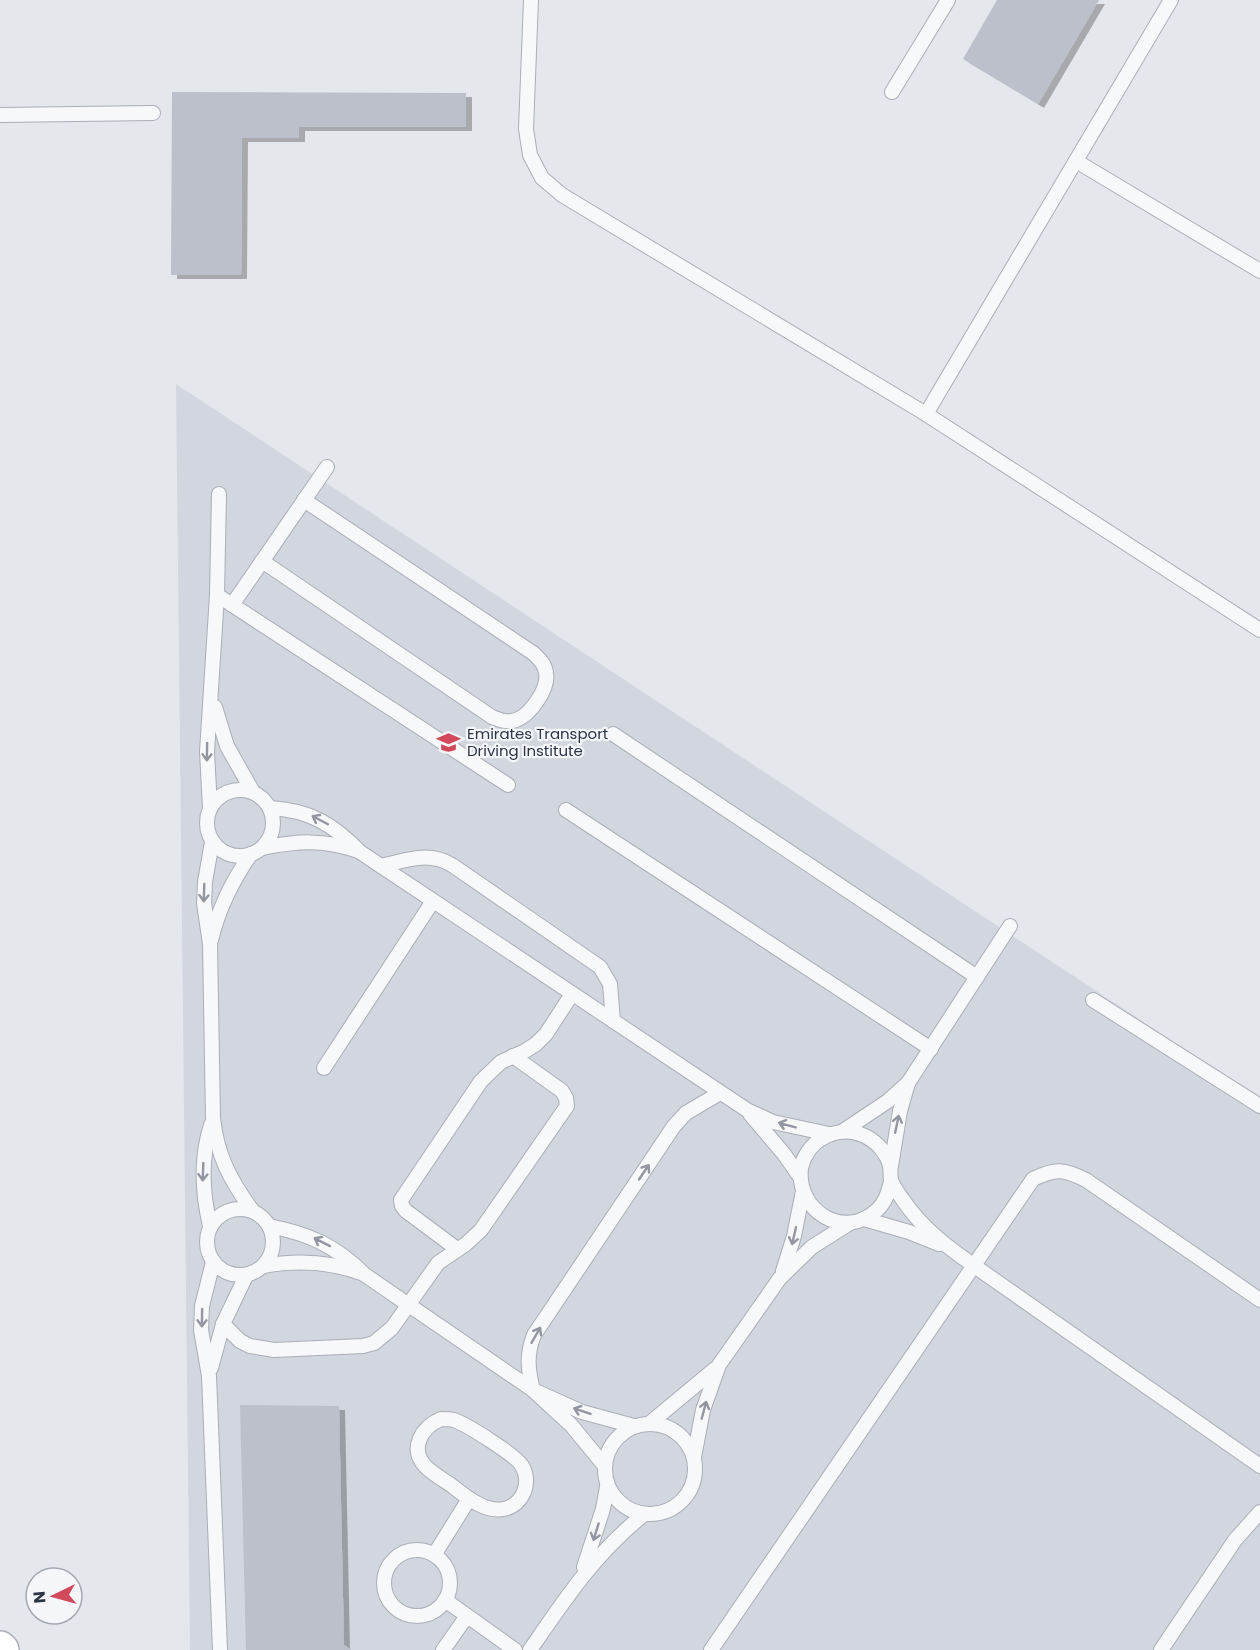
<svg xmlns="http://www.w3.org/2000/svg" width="1260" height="1650" font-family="Poppins,sans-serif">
  <defs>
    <filter id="shadow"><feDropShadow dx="6" dy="4" stdDeviation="0" flood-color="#0004"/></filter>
  </defs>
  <rect width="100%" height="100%" fill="#e4e7ec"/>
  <path fill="#d2d6de" d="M 176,384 L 1260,1099 L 1260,1650 L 190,1650 Z"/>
  <g fill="#bbc0ca" filter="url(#shadow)">
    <path d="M 997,0 L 1099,0 L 1038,104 L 963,59 Z"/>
    <path d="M 172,92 L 466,93 L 466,127 L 299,127 L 299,138 L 242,138 L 241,275 L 171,275 Z"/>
    <path d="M 240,1405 L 339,1406 L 344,1645 L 351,1650 L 246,1650 Z"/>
  </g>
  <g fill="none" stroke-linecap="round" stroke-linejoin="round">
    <defs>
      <g id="lane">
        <path d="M 531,0 L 526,129 L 530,155 L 542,178 L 562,195 L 926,414 L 1260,630"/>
        <path d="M 892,92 L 948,0"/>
        <path d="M 0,115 L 153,113"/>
        <path d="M 1076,161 L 1260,271"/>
        <path d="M 926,414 L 1171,0"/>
        <path d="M 262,561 L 492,717 C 500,720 507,723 516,720 C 530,715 549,689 546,673 C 545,664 539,659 533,653 L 304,500"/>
        <path d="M 217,595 L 508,785"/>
        <path d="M 232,605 L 327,467"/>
        <path d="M 215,707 L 227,746 L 253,792"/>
        <path d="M 613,734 L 977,977"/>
        <circle cx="240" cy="823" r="33"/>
        <path d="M 210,808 L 207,752 L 217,595 L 219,494"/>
        <path d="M 270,808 C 309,810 333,824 360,852 L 747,1110 L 773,1122 L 829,1134"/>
        <path d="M 566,810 L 931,1049"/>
        <path d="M 212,842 L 205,882 L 204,903 L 210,944 L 213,1118 C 217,1155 230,1180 252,1210"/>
        <path d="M 262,848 C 298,841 323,839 358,851"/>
        <path d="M 381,866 C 406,860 428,851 452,865 L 600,967 L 610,984 L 613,1021"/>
        <path d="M 211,940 C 219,907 232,881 251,854"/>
        <path d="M 1093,1000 L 1260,1106"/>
        <path d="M 324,1068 L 433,901"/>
        <path d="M 750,1114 L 784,1154 L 800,1177"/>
        <path d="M 843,1131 L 888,1101 L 908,1083 L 1010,926"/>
        <path d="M 891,1166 L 900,1111 L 908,1083"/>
        <path d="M 891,1182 C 888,1192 886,1202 877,1210 C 844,1241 796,1211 801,1168 C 803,1157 811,1145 821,1139 C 834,1131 850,1129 865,1136 C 877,1142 887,1153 890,1166 C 891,1171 890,1176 891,1180 C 893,1187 899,1194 903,1200 C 921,1227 946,1246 973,1265 L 1260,1466"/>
        <circle cx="240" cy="1242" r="33"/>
        <path d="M 864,1219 L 909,1232 L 939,1244"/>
        <path d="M 210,1226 C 202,1192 200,1159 211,1125"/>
        <path d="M 269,1226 C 310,1234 336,1246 365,1275 L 533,1390 L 571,1425 L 604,1465"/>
        <path d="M 457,1249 L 406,1211 L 402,1206 L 401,1200 L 481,1081 L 501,1062 L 525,1051 L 536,1044 L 546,1034 L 572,994"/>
        <path d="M 213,1262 L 202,1306 L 201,1330 L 209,1376 L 220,1650"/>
        <path d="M 263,1266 C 297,1260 328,1261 361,1273"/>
        <path d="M 783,1271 L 794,1236 L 803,1191"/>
        <path d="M 223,1324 L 240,1341 L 250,1346 L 274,1350 L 363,1346 L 374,1343 L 392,1328 L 438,1263 L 466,1244 L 481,1230 L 567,1106 L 566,1098 L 562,1091 L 513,1056"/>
        <path d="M 211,1368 L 223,1324 L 246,1276"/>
        <path d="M 441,1419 C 445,1419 450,1419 454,1420 C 466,1424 517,1456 522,1466 C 527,1474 527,1484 524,1492 C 520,1501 513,1507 504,1509 C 485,1513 465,1496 451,1485 C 442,1479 433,1474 425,1466 C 409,1448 422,1427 441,1419 Z"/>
        <path d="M 650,1423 L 715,1369"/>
        <circle cx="650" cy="1469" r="45"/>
        <path d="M 634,1426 L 582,1412 L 533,1390 C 528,1370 526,1355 534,1335 L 674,1126 L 686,1113 L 720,1093"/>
        <path d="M 694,1457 L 703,1410 L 719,1365 L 780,1278 L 812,1247 L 850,1223"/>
        <circle cx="417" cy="1583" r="33"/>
        <path d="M 434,1555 L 469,1499"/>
        <path d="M 584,1567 L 603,1509 L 607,1487"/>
        <path d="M 445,1600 L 515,1650"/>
        <path d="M 443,1650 L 467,1616"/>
        <path d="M 530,1650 C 565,1599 594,1555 643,1515"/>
        <path d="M 711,1650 L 1033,1179 C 1056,1168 1064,1169 1086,1180 L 1260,1300"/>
        <path d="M 1161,1650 L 1235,1540 L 1260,1512"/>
      </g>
      <path id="secondary" d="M 0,1648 L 2,1650"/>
    </defs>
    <use href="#lane" stroke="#a9aeb7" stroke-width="16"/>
    <use href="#secondary" stroke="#a9aeb7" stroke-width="36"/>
    <use href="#lane" stroke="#f7f8fa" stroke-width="14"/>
    <use href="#secondary" stroke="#fff" stroke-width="33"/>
  </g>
  <defs><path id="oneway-shaft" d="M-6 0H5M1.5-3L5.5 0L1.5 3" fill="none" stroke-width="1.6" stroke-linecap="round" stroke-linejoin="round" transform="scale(1.5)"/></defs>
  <g stroke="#9196a0">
    <use href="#oneway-shaft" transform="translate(207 752) rotate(91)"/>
    <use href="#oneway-shaft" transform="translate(320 820) rotate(-152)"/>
    <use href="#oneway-shaft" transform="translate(204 893) rotate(92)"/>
    <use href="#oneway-shaft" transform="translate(897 1124) rotate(-78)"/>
    <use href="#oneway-shaft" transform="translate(787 1125) rotate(-165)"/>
    <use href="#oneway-shaft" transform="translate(203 1172) rotate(92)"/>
    <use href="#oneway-shaft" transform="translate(644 1172) rotate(-56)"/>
    <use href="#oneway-shaft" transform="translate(794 1236) rotate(103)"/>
    <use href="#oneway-shaft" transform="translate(322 1242) rotate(-153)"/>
    <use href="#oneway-shaft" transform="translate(202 1318) rotate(91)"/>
    <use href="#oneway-shaft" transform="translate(536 1335) rotate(-60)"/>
    <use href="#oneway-shaft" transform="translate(704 1410) rotate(-75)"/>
    <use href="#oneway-shaft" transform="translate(582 1411) rotate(-161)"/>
    <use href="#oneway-shaft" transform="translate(596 1532) rotate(107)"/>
  </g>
  <defs>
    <symbol id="school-bare" viewBox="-9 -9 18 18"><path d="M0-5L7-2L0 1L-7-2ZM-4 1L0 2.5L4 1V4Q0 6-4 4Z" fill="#d1495b" stroke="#f4f6f9" stroke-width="2.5" paint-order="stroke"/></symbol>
  </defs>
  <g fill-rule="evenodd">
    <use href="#school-bare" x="432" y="726" width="33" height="33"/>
  </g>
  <g text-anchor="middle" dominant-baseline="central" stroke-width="4.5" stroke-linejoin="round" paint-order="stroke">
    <g font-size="15" fill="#2b3445" stroke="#f4f6f9" text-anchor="start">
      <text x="467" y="733">Emirates Transport<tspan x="467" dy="17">Driving Institute</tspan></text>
    </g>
  </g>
  <g transform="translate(54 1596) rotate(265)"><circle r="28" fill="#f4f6f9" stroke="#a4a8b1" stroke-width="1.5"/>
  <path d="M0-4.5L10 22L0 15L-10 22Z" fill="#d1495b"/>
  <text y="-9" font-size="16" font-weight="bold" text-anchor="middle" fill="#2b3445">N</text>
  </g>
</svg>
